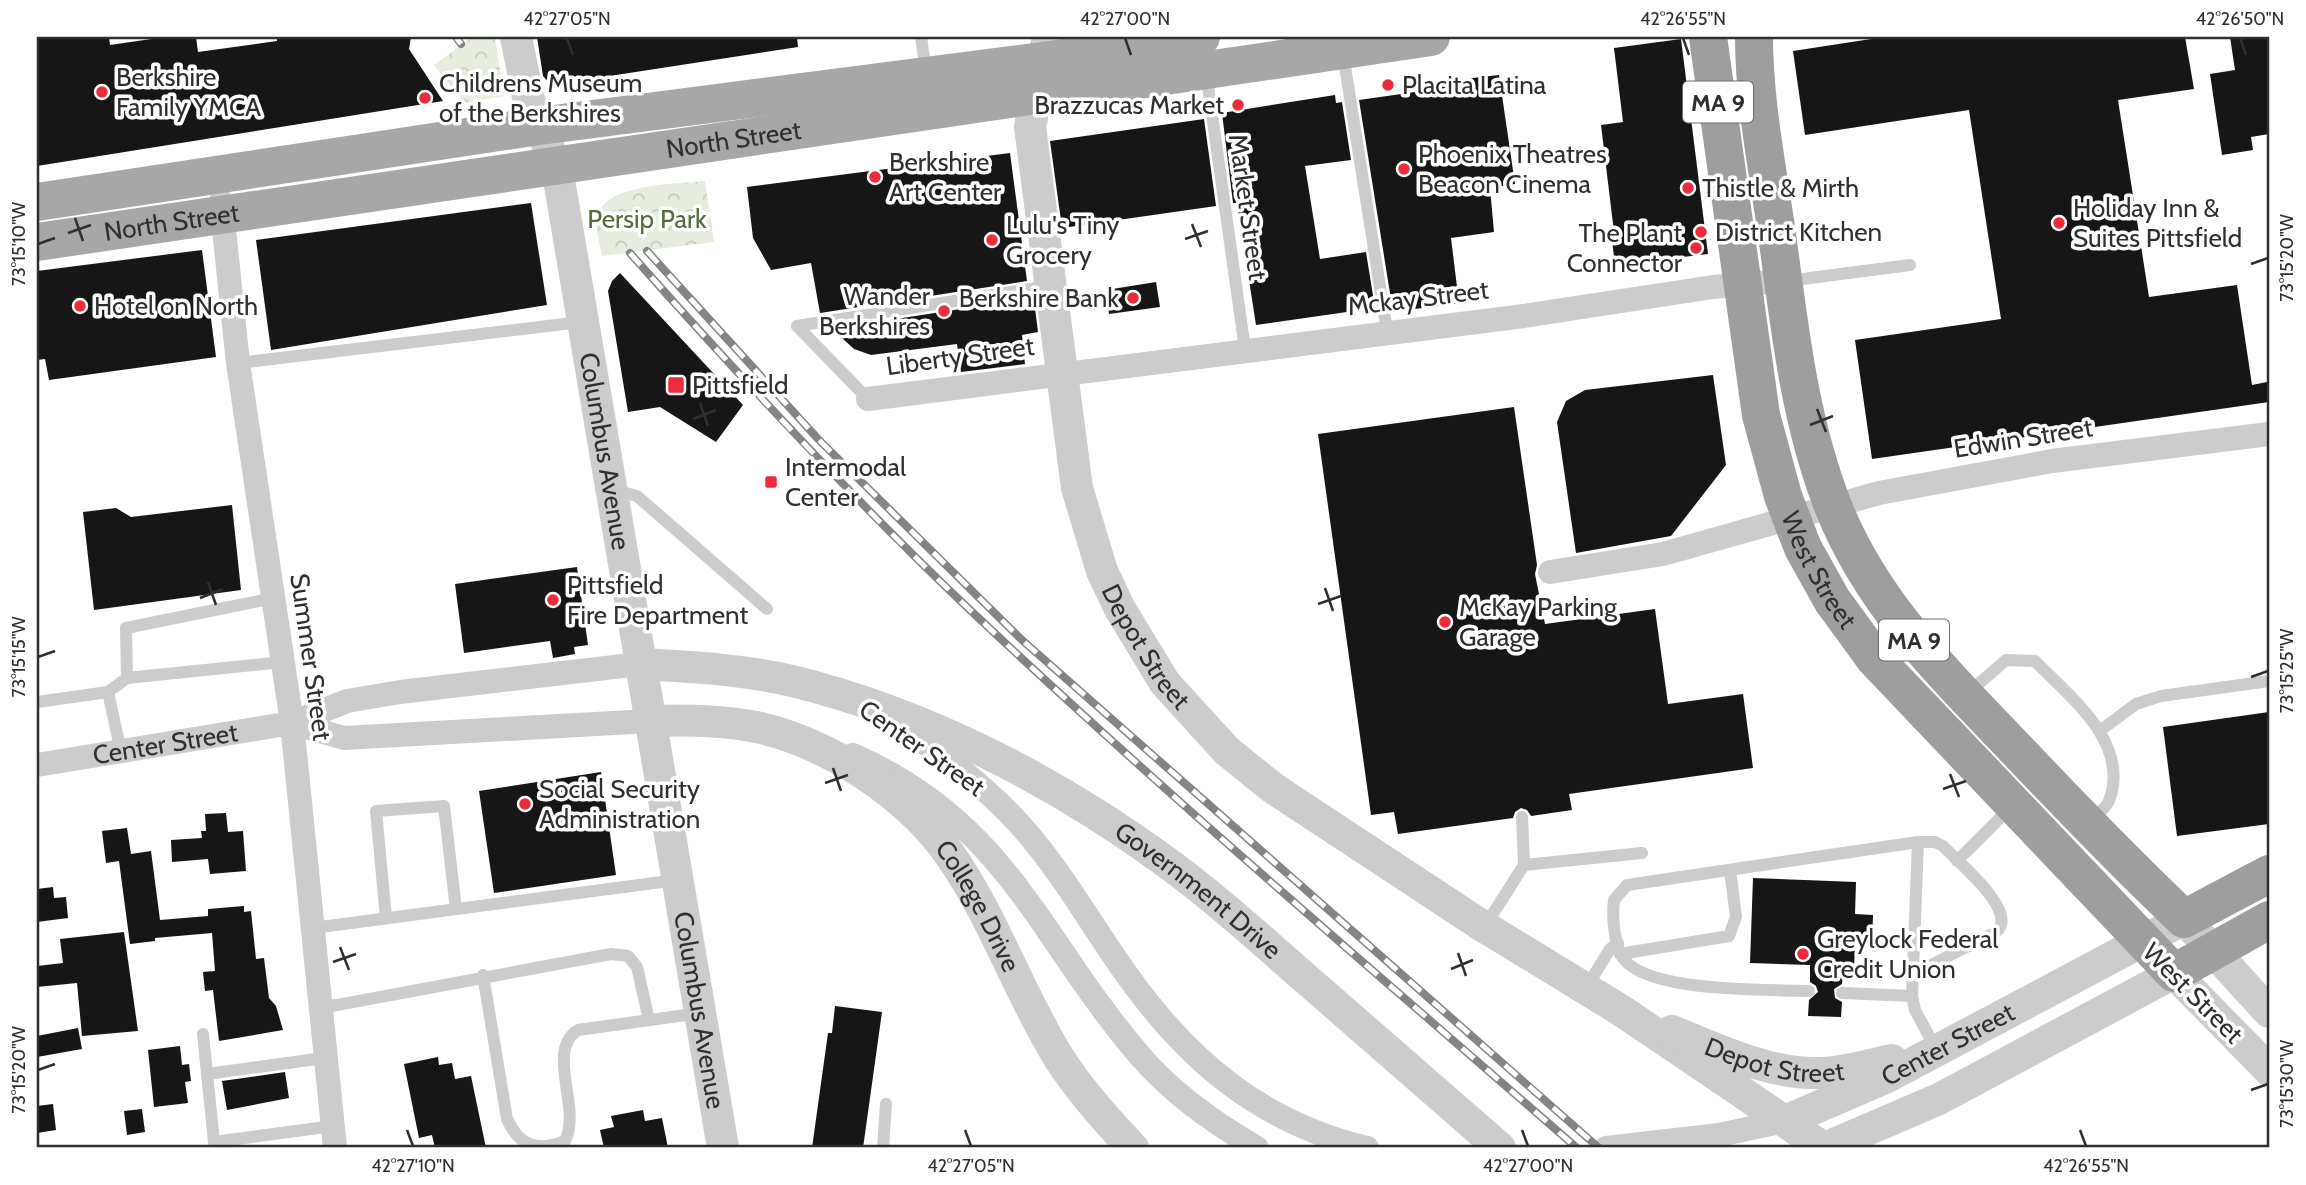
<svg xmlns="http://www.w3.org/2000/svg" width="2306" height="1185" font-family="Cabin,sans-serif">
  <defs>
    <pattern id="park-crowns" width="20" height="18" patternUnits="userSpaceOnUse" patternTransform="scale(1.75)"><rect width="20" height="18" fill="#e6eddd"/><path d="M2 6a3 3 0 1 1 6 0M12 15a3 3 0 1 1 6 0" fill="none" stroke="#c6ccbe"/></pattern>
  </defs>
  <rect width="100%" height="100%" fill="#fff"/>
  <g fill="url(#park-crowns)">
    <path d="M 472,37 L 495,37 L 504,96 L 465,103 L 434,65 Z"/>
    <path d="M 705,181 L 714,242 L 602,256 C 600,244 595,229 597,218 C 603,183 678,184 705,181 Z"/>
  </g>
  <g fill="#161616">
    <path d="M 37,37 L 109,37 L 110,45 L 165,37 L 196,37 L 198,52 L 277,41 L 277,37 L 411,37 L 409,49 L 443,101 L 37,166 Z"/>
    <path d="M 537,37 L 797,37 L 798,47 L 551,85 L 543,76 Z"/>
    <path d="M 1884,37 L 2185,37 L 2194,89 L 2118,100 L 2149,297 L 2237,285 L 2252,385 L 2267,382 L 2269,402 L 1872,459 L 1855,340 L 2001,319 L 1969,110 L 1805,135 L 1793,51 Z"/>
    <path d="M 2230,37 L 2269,37 L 2269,134 L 2251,137 L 2253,150 L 2222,155 L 2210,74 L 2235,70 Z"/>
    <path d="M 1681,39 L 1708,254 L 1615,265 L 1611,232 L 1614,232 L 1601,125 L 1623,122 L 1614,48 Z"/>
    <path d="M 1499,75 L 1515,184 L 1490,188 L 1494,232 L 1451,238 L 1459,303 L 1393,312 L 1359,100 L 1429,90 L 1429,83 Z"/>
    <path d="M 1335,95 L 1336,103 L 1342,102 L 1351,160 L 1305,166 L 1320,259 L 1366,252 L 1375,308 L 1256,325 L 1237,203 L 1233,203 L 1222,113 Z"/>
    <path d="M 1204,119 L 1216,206 L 1062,228 L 1050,141 Z"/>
    <path d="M 1010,153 L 1027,281 L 820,313 L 811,263 L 771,270 L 753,238 L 747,187 Z"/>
    <path d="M 531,203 L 547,305 L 271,350 L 256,240 Z"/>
    <path d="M 202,250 L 216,357 L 49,380 L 45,359 L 37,360 L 37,271 Z"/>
    <path d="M 620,273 L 743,405 L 716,442 L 660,407 L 628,412 L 608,291 L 612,281 Z"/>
    <path d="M 1156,282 L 1160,307 L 1109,314 L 1106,290 Z"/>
    <path d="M 1030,298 L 1034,300 L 1038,332 L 1022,335 L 1025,364 L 961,372 L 957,344 L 871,355 L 854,349 L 832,329 Z"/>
    <path d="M 1713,375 L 1726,465 L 1671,536 L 1576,553 L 1557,422 L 1566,401 L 1585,390 Z"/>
    <path d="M 1514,407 L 1537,565 L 1535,574 L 1545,624 L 1655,609 L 1668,704 L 1743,694 L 1753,768 L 1569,794 L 1572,810 L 1531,816 L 1527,810 L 1521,808 L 1515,812 L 1513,818 L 1398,834 L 1394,812 L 1371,815 L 1318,434 Z"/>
    <path d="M 232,505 L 241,590 L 94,610 L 83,512 L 116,508 L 131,517 Z"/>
    <path d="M 577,567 L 588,645 L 574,647 L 575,654 L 553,658 L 550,641 L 464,653 L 455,584 Z"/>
    <path d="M 2269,712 L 2269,824 L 2177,836 L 2163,727 Z"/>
    <path d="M 601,772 L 616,875 L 494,893 L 479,791 Z"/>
    <path d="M 226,813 L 228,832 L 243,831 L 246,871 L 210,874 L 208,859 L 172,862 L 171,840 L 202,838 L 201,831 L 206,831 L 205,814 Z"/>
    <path d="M 127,828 L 131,854 L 151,851 L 160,920 L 208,916 L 208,909 L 244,906 L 244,912 L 251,911 L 256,959 L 264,958 L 269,998 L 276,1006 L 283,1030 L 219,1041 L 213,990 L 205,991 L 203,972 L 215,971 L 212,933 L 155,938 L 155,941 L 130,944 L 119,861 L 106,863 L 102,831 Z"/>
    <path d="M 1753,878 L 1856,882 L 1855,914 L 1873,915 L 1872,944 L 1855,943 L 1854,971 L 1843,971 L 1842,984 L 1834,989 L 1835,998 L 1842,1002 L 1841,1017 L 1808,1016 L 1809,1000 L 1818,992 L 1816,986 L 1810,982 L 1810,965 L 1750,963 Z"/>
    <path d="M 53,887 L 54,898 L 66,897 L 68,918 L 37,922 L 37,889 Z"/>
    <path d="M 124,932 L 138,1031 L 82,1036 L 77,983 L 37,987 L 37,966 L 63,963 L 60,939 Z"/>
    <path d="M 835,1006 L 882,1012 L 863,1148 L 812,1148 L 828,1033 L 832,1033 Z"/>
    <path d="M 78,1028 L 82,1049 L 37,1057 L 37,1036 Z"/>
    <path d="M 180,1046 L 182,1065 L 189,1064 L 191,1081 L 185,1082 L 188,1103 L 154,1107 L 148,1050 Z"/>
    <path d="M 438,1057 L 439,1065 L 452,1063 L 455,1079 L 471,1076 L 486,1148 L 435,1148 L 432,1135 L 419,1138 L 404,1064 Z"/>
    <path d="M 285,1072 L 289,1098 L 227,1110 L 222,1081 Z"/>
    <path d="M 53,1104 L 56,1130 L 37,1133 L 37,1106 Z"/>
    <path d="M 142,1109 L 145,1132 L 127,1135 L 124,1111 Z"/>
    <path d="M 643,1110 L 645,1121 L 662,1118 L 668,1148 L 604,1148 L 600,1130 L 614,1127 L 611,1116 Z"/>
  </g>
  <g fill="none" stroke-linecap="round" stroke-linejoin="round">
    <g stroke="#ccc" stroke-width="12">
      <path d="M 921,37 L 926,71"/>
      <path d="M 1343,54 L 1387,331"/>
      <path d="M 1206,72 L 1245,349"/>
      <path d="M 1787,281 L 1910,265"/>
      <path d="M 797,326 L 1049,286"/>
      <path d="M 797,326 L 868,399"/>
      <path d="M 238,363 L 581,322"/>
      <path d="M 614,490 L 637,496 L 767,609"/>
      <path d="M 127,678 L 126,628 L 274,598"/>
      <path d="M 108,692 L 127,678 L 283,662"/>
      <path d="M 1968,693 L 2006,660 L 2035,661 C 2070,697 2131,743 2109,801 C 2106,808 2096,815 2090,821"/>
      <path d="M 37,702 L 108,692 L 121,752"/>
      <path d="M 2101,730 L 2136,704 L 2161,696 L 2269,681"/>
      <path d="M 1522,817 L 1524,865"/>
      <path d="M 1918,842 L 1912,996 L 1915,1010 L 1936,1049"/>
      <path d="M 1957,861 L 2010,808"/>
      <path d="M 386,918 L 376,811 L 444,806 L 456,909"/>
      <path d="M 1485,926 L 1524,865 L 1642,853"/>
      <path d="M 313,928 L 677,880"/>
      <path d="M 1620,954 L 1729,936 L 1736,917 L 1730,870"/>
      <path d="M 483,975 L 507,1119 C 519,1146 538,1152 565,1141 C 582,1108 545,1051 578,1030 L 700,1013"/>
      <path d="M 1586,988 L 1610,949 L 1618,943"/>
      <path d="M 1809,991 C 1770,989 1637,994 1620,953 C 1614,939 1612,915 1614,900 L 1627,885 L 1918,842 L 1935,842 L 1943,846 C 1958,862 2020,912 1996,932 L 1929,966 L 1913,967"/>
      <path d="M 1842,993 L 1912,996"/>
      <path d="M 321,1008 L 611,954 L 628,956 L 637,967 L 649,1020"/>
      <path d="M 203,1034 L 214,1142 L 333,1126"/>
      <path d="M 207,1074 L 324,1058"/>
      <path d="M 883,1148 L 886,1104"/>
    </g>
    <g stroke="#ccc" stroke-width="24">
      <path d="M 221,201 L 238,363 L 292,723 L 335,1148"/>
      <path d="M 868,399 L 1524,316 L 1713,287 L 1783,281"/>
      <path d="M 1550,572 L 1663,554 L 1879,493 L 2052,461 L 2269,434"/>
      <path d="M 292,723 L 344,738 L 650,721"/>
      <path d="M 895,723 C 945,755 991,790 1029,835 C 1066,879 1094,929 1127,975 C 1189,1062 1262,1123 1367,1148"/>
      <path d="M 853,755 C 1009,824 1039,939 1141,1057 C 1174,1095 1214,1123 1257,1148"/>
      <path id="s1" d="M 37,765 L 292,723 L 347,701 L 400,692 L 640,664"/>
      <path d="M 1606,1148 L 1719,1135 L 1785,1121"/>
    </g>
    <g stroke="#ccc" stroke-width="32">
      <path id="s2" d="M 516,37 L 528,97 L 557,168 L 723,1148"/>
      <path id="s3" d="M 1048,37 L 1030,127 L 1077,488 L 1102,571 L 1120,609 L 1165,683 L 1227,751 L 1273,788 L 1478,923 L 1622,1011 L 1824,1148"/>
      <path id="s4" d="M 640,664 C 691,667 742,669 792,681 C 924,713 1053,780 1162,859 C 1212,895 1258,937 1305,978 C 1370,1034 1435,1091 1500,1148"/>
      <path id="s5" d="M 650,721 C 686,720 724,720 761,728 C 831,745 906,794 948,852 C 993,915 1018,992 1059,1058 C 1080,1091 1106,1120 1133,1148"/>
      <path id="s6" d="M 1672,1031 C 1719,1050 1770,1075 1822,1073 C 1846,1072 1869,1065 1892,1060"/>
      <path id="s7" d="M 1785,1121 L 1885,1078 L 2184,919 L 2269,1012"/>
      <path d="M 1825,1148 L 1939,1099 L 2174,973 L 2269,1070"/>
    </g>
    <g stroke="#a7a7a7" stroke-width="38">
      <path d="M 37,202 L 539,126 L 1043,61 L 1201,37"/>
      <path id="s8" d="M 37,242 L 1431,37"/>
    </g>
    <g stroke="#9e9e9e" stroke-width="38">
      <path id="s9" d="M 1708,37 L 1761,415 L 1783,496 L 1803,548 L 1832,600 L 1875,659 L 2174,973 L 2269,920"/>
      <path d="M 1754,37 C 1754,105 1769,175 1778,242 C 1790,331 1800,422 1833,506 C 1871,603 1945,675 2016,749 C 2071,807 2126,864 2184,919 L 2269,874"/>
    </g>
    <defs>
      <g id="rail">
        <path d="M 456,37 L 461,44"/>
        <path d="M 647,251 L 819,440 L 1022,640 L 1599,1148"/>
        <path d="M 630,253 C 739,376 850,496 969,609 C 1166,795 1373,970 1577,1148"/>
      </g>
    </defs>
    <use href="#rail" stroke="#848484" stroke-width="8"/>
    <use href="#rail" stroke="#fff" stroke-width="5" stroke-dasharray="16" stroke-linecap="butt"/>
  </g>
  <path fill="none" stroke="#2f2f2f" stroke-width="2.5" d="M 567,38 L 573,55M 1125,38 L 1131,55M 1683,38 L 1689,55M 2240,38 L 2246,55M 75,218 L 83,241M 1192,224 L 1201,247M 68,233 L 91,225M 1185,239 L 1208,231M 38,244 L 55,238M 2251,264 L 2268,258M 700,403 L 708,426M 1817,409 L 1826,432M 693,419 L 716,410M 1810,425 L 1833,416M 208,582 L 216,605M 1325,588 L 1333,611M 200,598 L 223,589M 1318,604 L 1341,596M 38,657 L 55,651M 2251,677 L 2268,671M 833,768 L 841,791M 1950,774 L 1959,797M 825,783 L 848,775M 1943,789 L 1966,781M 340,947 L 349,970M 1458,953 L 1466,976M 333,962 L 356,954M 1451,969 L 1473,960M 38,1070 L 55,1064M 2251,1090 L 2268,1084M 407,1130 L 413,1146M 965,1130 L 971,1146M 1522,1130 L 1528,1146M 2080,1130 L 2086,1146"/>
  <g fill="#ec2c3c" stroke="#fff" stroke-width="2.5">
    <circle cx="1388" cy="85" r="7"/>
    <circle cx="102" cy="92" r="7"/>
    <circle cx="425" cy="98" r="7"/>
    <circle cx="1238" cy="105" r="7"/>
    <circle cx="1404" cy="169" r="7"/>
    <circle cx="875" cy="177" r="7"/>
    <circle cx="1688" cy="188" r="7"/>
    <circle cx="2059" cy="223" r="7"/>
    <circle cx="1701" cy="232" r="7"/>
    <circle cx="992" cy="240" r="7"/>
    <circle cx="1696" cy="248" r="7"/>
    <circle cx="1133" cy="298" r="7"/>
    <circle cx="80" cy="306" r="7"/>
    <circle cx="944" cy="311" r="7"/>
    <rect x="667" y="376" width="18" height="18" rx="3.5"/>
    <rect x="764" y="475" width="14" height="14" rx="3.5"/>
    <circle cx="553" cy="600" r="7"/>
    <circle cx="1445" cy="622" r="7"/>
    <circle cx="525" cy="804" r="7"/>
    <circle cx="1803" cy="954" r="7"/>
  </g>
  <g text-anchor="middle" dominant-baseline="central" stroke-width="7" stroke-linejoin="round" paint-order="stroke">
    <g fill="#fff" stroke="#6d6d6d" stroke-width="2">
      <rect x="1683" y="81.5" width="70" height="41" rx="5"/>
      <rect x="1879" y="619.5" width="70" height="41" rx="5"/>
    </g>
    <g font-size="24" font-weight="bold" fill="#2f2f2f">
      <text x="1718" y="102">MA 9</text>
      <text x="1914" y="640">MA 9</text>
    </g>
    <g font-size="26" fill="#2f2f2f" stroke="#fff" text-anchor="start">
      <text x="116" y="77">Berkshire<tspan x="116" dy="30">Family YMCA</tspan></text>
      <text x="439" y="83">Childrens Museum<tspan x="439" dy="30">of the Berkshires</tspan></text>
      <text x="1402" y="85">Placita Latina</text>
      <text x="1224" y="105" text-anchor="end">Brazzucas Market</text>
      <text x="1418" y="154">Phoenix Theatres<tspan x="1418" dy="30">Beacon Cinema</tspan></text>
      <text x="889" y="162">Berkshire<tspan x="889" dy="30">Art Center</tspan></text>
      <text x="1702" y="188">Thistle &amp; Mirth</text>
      <text x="2073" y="208">Holiday Inn &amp;<tspan x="2073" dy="30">Suites Pittsfield</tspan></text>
      <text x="1006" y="225">Lulu's Tiny<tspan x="1006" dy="30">Grocery</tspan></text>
      <text x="1715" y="232">District Kitchen</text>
      <text x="1682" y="233" text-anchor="end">The Plant<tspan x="1682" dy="30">Connector</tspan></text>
      <text x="930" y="296" text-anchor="end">Wander<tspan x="930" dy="30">Berkshires</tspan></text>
      <text x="1119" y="298" text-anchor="end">Berkshire Bank</text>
      <text x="94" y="306">Hotel on North</text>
      <text x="692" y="385">Pittsfield</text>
      <text x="785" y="467">Intermodal<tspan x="785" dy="30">Center</tspan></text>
      <text x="567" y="585">Pittsfield<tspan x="567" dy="30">Fire Department</tspan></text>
      <text x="1459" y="607">McKay Parking<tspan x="1459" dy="30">Garage</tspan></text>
      <text x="539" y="789">Social Security<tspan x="539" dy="30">Administration</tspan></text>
      <text x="1817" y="939">Greylock Federal<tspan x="1817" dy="30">Credit Union</tspan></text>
    </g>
    <g font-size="26" fill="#2f2f2f" stroke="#fff">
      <text stroke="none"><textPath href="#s8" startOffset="704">North Street</textPath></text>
      <text transform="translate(1248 207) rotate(82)">Market Street</text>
      <text stroke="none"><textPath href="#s8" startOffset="136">North Street</textPath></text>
      <text transform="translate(1418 298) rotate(-7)">Mckay Street</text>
      <text transform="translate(960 356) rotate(-8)">Liberty Street</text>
      <text transform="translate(2023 438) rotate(-9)">Edwin Street</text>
      <text stroke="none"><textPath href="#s2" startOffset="425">Columbus Avenue</textPath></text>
      <text stroke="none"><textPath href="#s9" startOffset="548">West Street</textPath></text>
      <text stroke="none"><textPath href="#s3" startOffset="630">Depot Street</textPath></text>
      <text transform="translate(311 657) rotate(82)">Summer Street</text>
      <text stroke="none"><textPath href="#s1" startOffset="130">Center Street</textPath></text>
      <text transform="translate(922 748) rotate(35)">Center Street</text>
      <text stroke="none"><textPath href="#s4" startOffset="614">Government Drive</textPath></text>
      <text stroke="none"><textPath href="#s5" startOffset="402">College Drive</textPath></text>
      <text transform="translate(2193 993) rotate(45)">West Street</text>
      <text stroke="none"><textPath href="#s2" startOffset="992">Columbus Avenue</textPath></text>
      <text stroke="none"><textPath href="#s7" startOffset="180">Center Street</textPath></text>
      <text stroke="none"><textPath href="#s6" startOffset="108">Depot Street</textPath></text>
    </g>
    <g font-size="26" fill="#536d3b" stroke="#fff">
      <text x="647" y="219">Persip Park</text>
    </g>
  </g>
  <rect width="2306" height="1185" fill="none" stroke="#ffffff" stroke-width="77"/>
  <rect x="38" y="38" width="2230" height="1108" fill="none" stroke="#2f2f2f" stroke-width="2.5"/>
  <g font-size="18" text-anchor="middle" fill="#2f2f2f">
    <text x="567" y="25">42°27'05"N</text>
    <text x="1125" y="25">42°27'00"N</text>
    <text x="1683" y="25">42°26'55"N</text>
    <text x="2240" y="25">42°26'50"N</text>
    <text transform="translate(19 244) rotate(-90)" y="6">73°15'10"W</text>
    <text transform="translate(2287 258) rotate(-90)" y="6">73°15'20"W</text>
    <text transform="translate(19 657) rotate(-90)" y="6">73°15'15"W</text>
    <text transform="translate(2287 671) rotate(-90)" y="6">73°15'25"W</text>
    <text transform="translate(19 1070) rotate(-90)" y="6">73°15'20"W</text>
    <text transform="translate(2287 1084) rotate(-90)" y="6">73°15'30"W</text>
    <text x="413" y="1172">42°27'10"N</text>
    <text x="971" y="1172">42°27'05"N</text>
    <text x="1528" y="1172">42°27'00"N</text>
    <text x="2086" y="1172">42°26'55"N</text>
  </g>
</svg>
